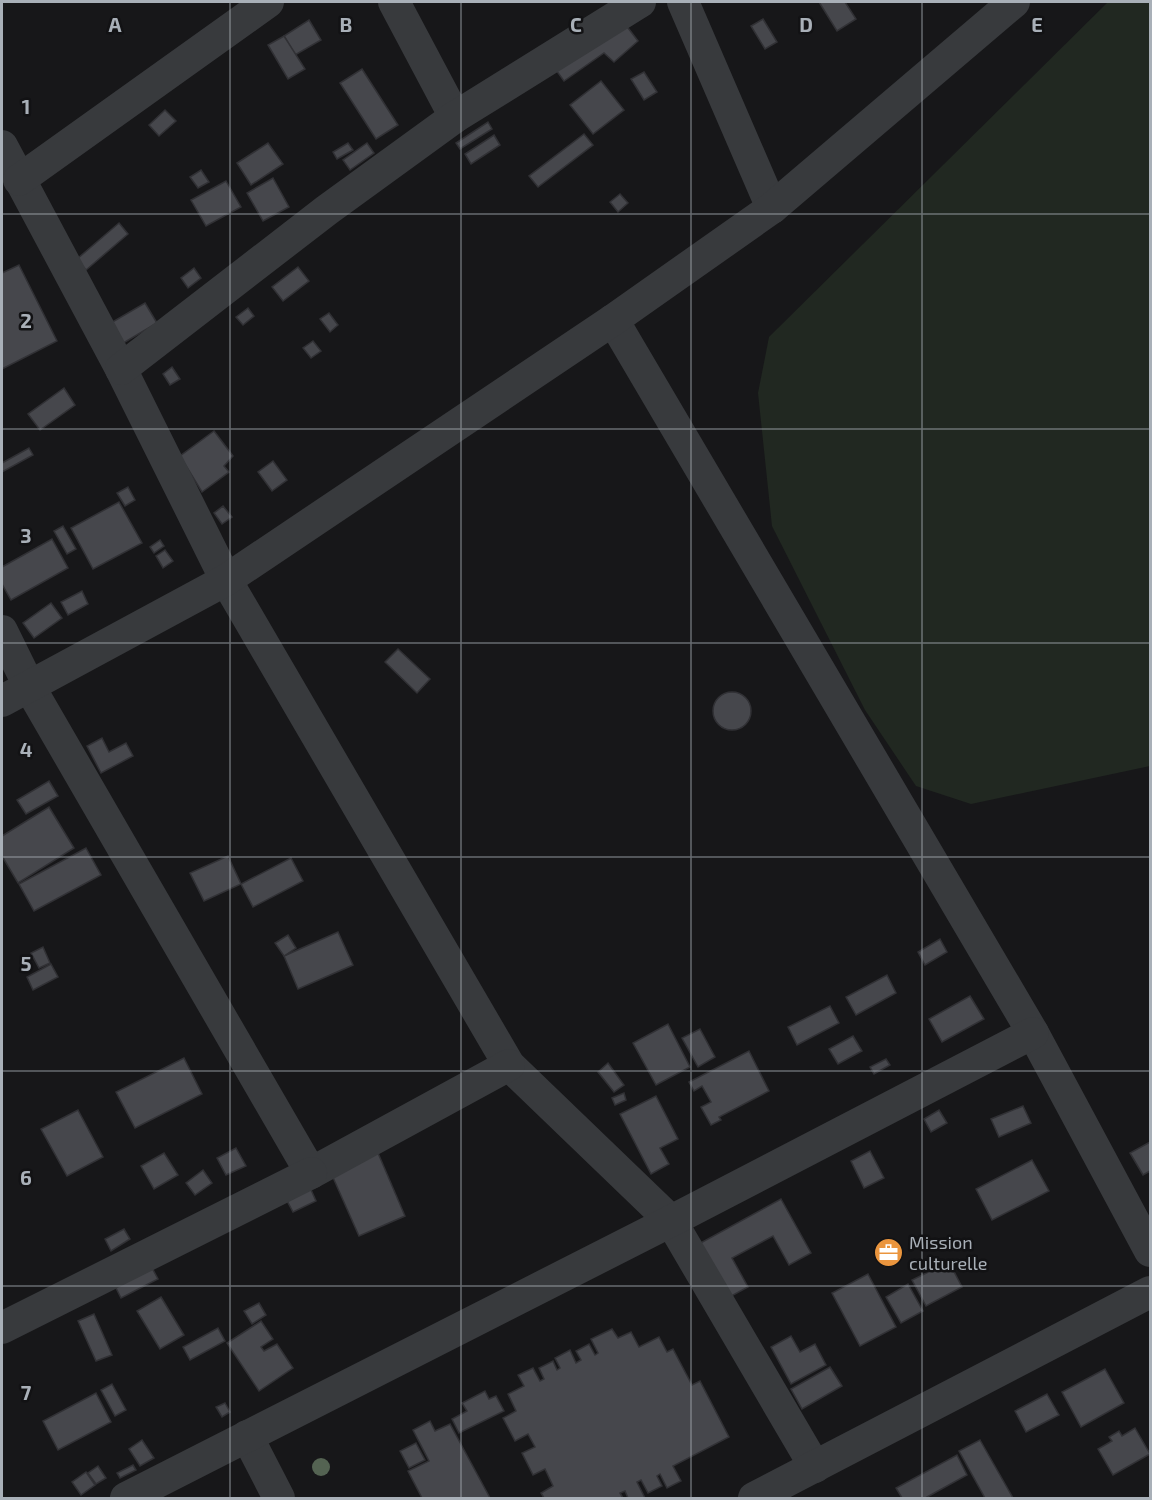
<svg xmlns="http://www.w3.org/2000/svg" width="1152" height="1500" font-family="'Exo 2',sans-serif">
  <rect width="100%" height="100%" fill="#171719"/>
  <path fill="#212821" d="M 1108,2 L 1150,2 L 1150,766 L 971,804 L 916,786 L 865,710 L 772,526 L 758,393 L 769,337 Z"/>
  <g fill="#46474c" stroke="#313135" stroke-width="1.5">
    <path d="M 819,2 L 845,2 L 856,19 L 837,31 Z"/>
    <path d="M 763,19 L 777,42 L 765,49 L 751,26 Z"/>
    <path d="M 309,20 L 321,40 L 295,55 L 284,36 Z"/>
    <path d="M 622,20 L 638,41 L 614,62 L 604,53 L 564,81 L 556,70 Z"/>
    <path d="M 284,36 L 305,69 L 288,79 L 268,45 Z"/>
    <path d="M 362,69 L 398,125 L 376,139 L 340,83 Z"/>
    <path d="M 644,72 L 657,92 L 644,100 L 631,79 Z"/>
    <path d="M 601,81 L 624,110 L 593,134 L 570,105 Z"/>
    <path d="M 165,110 L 176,121 L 159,136 L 149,125 Z"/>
    <path d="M 488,122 L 492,129 L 460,149 L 456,143 Z"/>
    <path d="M 584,134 L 593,145 L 538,187 L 529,176 Z"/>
    <path d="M 494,135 L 500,145 L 471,164 L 465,154 Z"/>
    <path d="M 268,143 L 283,164 L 251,185 L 237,163 Z"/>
    <path d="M 348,143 L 353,150 L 337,159 L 333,152 Z"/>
    <path d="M 367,143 L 374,153 L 350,170 L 343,160 Z"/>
    <path d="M 201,170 L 209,182 L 198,188 L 190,177 Z"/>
    <path d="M 273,178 L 289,207 L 263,221 L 247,193 Z"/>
    <path d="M 226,181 L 241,207 L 206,226 L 191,200 Z"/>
    <path d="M 620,194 L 628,203 L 618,212 L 610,202 Z"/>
    <path d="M 119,223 L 128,234 L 86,270 L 77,259 Z"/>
    <path d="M 19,265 L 57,341 L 2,369 L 2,273 Z"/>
    <path d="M 298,267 L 309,281 L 283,301 L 272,287 Z"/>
    <path d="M 194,268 L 201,278 L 188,288 L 181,278 Z"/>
    <path d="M 145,303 L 157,323 L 120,345 L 109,324 Z"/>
    <path d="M 248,308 L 254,316 L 243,325 L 236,317 Z"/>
    <path d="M 329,313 L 338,325 L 330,332 L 320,319 Z"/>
    <path d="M 313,341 L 321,351 L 311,358 L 303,348 Z"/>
    <path d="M 172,367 L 180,379 L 170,385 L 163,374 Z"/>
    <path d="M 64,388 L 75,405 L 40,430 L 28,414 Z"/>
    <path d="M 214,431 L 233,456 L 224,466 L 229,472 L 202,492 L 180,456 Z"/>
    <path d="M 29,448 L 33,455 L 2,472 L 2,463 Z"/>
    <path d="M 273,461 L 287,480 L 272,491 L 258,472 Z"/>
    <path d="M 128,487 L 135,500 L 125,506 L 117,493 Z"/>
    <path d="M 119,502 L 142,543 L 93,569 L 71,528 Z"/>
    <path d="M 223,506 L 232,517 L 222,524 L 214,513 Z"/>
    <path d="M 63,526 L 76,549 L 67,554 L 54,531 Z"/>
    <path d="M 52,539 L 68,568 L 11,600 L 2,584 L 2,567 Z"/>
    <path d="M 160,540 L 164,546 L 154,553 L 150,547 Z"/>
    <path d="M 165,550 L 173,561 L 163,568 L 156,556 Z"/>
    <path d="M 82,591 L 88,604 L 68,615 L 61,602 Z"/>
    <path d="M 51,603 L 62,618 L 34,638 L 23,623 Z"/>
    <path d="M 398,649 L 430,679 L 417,693 L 385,662 Z"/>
    <circle cx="732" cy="711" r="19"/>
    <path d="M 102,738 L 109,752 L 126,743 L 133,756 L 101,773 L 87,746 Z"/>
    <path d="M 49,781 L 58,796 L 26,814 L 17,800 Z"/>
    <path d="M 49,807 L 74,848 L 18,883 L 2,856 L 2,836 Z"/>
    <path d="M 86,848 L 101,875 L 34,911 L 19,884 Z"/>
    <path d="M 228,856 L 241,884 L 204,901 L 190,873 Z"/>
    <path d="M 291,858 L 303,881 L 253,907 L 241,884 Z"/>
    <path d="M 338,932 L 353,965 L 298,989 L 284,956 Z"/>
    <path d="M 288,935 L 296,948 L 284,956 L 275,943 Z"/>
    <path d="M 940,939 L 947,952 L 925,965 L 918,952 Z"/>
    <path d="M 43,947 L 50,963 L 39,968 L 31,953 Z"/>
    <path d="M 51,964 L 58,977 L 33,990 L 27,977 Z"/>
    <path d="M 887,975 L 896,993 L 856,1015 L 846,997 Z"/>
    <path d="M 970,996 L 984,1019 L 942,1042 L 929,1019 Z"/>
    <path d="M 830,1006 L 839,1023 L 797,1045 L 788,1027 Z"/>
    <path d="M 668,1024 L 690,1067 L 656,1085 L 633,1043 Z"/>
    <path d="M 700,1029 L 715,1057 L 698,1067 L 682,1038 Z"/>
    <path d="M 853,1036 L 862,1051 L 838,1064 L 829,1049 Z"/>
    <path d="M 749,1051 L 769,1091 L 719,1117 L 721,1120 L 711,1125 L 701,1107 L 711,1102 L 702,1086 L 694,1091 L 689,1082 Z"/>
    <path d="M 184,1058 L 202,1094 L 135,1128 L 116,1092 Z"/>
    <path d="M 886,1059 L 890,1065 L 874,1074 L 870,1067 Z"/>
    <path d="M 608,1063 L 624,1085 L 614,1092 L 598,1072 Z"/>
    <path d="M 624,1093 L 626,1100 L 615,1105 L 612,1098 Z"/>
    <path d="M 656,1096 L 678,1139 L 660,1148 L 669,1164 L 651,1174 L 620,1114 Z"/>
    <path d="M 1023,1106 L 1031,1123 L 999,1137 L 991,1119 Z"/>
    <path d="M 78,1110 L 103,1157 L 67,1176 L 41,1129 Z"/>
    <path d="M 939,1110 L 947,1123 L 931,1132 L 924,1119 Z"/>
    <path d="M 1150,1142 L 1150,1171 L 1143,1175 L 1130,1153 Z"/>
    <path d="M 236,1148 L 246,1166 L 226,1175 L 217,1158 Z"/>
    <path d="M 870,1151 L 884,1178 L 864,1188 L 851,1161 Z"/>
    <path d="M 164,1153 L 178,1175 L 154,1189 L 141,1166 Z"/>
    <path d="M 378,1153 L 405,1216 L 359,1236 L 331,1173 Z"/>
    <path d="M 1032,1160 L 1049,1191 L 992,1220 L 976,1189 Z"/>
    <path d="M 203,1170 L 212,1183 L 195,1195 L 186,1183 Z"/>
    <path d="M 308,1183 L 316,1201 L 293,1212 L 284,1195 Z"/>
    <path d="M 781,1199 L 811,1253 L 789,1265 L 773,1236 L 732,1258 L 748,1287 L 724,1300 L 695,1246 Z"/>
    <path d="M 124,1229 L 130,1239 L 111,1251 L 105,1239 Z"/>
    <path d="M 949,1262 L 962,1287 L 926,1306 L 912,1280 Z"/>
    <path d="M 151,1266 L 158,1279 L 121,1298 L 114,1284 Z"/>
    <path d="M 868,1274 L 896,1327 L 860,1346 L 832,1293 Z"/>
    <path d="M 908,1284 L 923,1311 L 901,1323 L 886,1297 Z"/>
    <path d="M 161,1297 L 184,1335 L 160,1349 L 137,1311 Z"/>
    <path d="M 259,1303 L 266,1315 L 252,1324 L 244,1311 Z"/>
    <path d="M 94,1314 L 112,1355 L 96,1361 L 78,1321 Z"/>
    <path d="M 261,1321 L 273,1339 L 261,1347 L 264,1351 L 277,1344 L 293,1368 L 259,1391 L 227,1343 Z"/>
    <path d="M 218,1328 L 225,1341 L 190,1360 L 183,1347 Z"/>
    <path d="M 612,1329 L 618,1338 L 631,1332 L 639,1347 L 659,1337 L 667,1352 L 673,1349 L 692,1385 L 700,1381 L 729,1437 L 673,1466 L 681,1481 L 667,1488 L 660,1474 L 657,1476 L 662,1486 L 648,1493 L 641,1480 L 637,1482 L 645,1498 L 628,1498 L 625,1491 L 620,1493 L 623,1498 L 544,1498 L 541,1493 L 553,1486 L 545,1469 L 533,1475 L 522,1453 L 535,1447 L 528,1434 L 515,1441 L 503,1418 L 516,1411 L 508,1394 L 524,1386 L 518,1375 L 533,1368 L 540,1381 L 544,1379 L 539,1368 L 553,1361 L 557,1370 L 560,1368 L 555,1358 L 570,1350 L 576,1363 L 581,1360 L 576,1351 L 589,1344 L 595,1355 L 598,1353 L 591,1339 Z"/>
    <path d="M 791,1336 L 800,1352 L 815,1344 L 826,1365 L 791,1384 L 771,1347 Z"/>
    <path d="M 830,1367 L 842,1386 L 802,1409 L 791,1389 Z"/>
    <path d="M 1105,1369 L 1124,1403 L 1081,1427 L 1062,1392 Z"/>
    <path d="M 112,1384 L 126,1410 L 115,1416 L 101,1390 Z"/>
    <path d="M 485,1391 L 489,1399 L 496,1396 L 504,1411 L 459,1433 L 452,1419 L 467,1411 L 462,1403 Z"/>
    <path d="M 96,1393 L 111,1422 L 58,1450 L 43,1421 Z"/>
    <path d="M 1047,1394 L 1059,1415 L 1026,1432 L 1015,1411 Z"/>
    <path d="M 225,1403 L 230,1412 L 222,1417 L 216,1407 Z"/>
    <path d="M 430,1421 L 435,1431 L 450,1424 L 490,1498 L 422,1498 L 408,1471 L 429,1461 L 413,1430 Z"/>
    <path d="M 1135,1428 L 1150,1454 L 1113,1475 L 1098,1449 L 1112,1441 L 1109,1437 L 1119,1431 L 1122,1436 Z"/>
    <path d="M 142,1440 L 154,1458 L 140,1466 L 129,1449 Z"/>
    <path d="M 980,1440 L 1013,1498 L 985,1498 L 959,1451 Z"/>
    <path d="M 416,1443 L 425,1460 L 409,1468 L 400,1451 Z"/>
    <path d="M 957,1455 L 967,1475 L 927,1497 L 928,1498 L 902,1498 L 896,1488 Z"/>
    <path d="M 133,1465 L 136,1470 L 120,1478 L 117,1473 Z"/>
    <path d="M 98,1466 L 106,1478 L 96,1484 L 88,1473 Z"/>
    <path d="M 86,1472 L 95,1485 L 81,1495 L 72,1482 Z"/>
  </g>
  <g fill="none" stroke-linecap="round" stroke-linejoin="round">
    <g stroke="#383a3d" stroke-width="32">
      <path d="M 394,2 L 455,117"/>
      <path d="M 683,2 L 772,208"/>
      <path d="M 2,146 L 121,369 L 226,580 L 509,1065 L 671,1221 L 815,1467"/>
      <path d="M 19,180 L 268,2"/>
      <path d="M 613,320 L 1033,1033 L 1150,1251"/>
      <path d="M 121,369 L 327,210 L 455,117 L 640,2"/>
      <path d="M 2,631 L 29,686 L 311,1173 L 509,1065"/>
      <path d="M 2,701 L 226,580 L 613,320 L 772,208 L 1014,2"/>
      <path d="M 2,1328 L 311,1173"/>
      <path d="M 247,1436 L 279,1498"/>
      <path d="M 126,1498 L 671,1221 L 1033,1033"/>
      <path d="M 754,1498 L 1150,1292"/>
    </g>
  </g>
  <circle fill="#546352" cx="321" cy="1467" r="9"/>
  <path fill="none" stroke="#a9b0b8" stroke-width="1.5" stroke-opacity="0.55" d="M 230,2 L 230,1498M 461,2 L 461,1498M 691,2 L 691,1498M 922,2 L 922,1498M 2,214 L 1150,214M 2,429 L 1150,429M 2,643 L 1150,643M 2,857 L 1150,857M 2,1071 L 1150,1071M 2,1286 L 1150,1286"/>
  <defs>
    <symbol id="office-disc" viewBox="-11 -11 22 22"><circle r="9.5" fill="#ea953e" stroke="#121214"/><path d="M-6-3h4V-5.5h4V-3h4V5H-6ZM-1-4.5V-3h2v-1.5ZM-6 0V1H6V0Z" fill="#fff"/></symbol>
  </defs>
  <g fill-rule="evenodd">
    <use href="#office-disc" x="872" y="1236" width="33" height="33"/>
  </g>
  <g text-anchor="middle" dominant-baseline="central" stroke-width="5" stroke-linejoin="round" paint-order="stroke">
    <g font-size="18" fill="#a9b0b8" stroke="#121214" text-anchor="start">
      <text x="909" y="1242">Mission<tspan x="909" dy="21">culturelle</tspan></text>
    </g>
  </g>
  <g font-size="20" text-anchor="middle" font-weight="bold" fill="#a9b0b8" stroke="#121214" stroke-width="5" stroke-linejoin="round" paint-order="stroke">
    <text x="115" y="32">A</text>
    <text x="346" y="32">B</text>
    <text x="576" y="32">C</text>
    <text x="806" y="32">D</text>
    <text x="1037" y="32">E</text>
    <text x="26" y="114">1</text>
    <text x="26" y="328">2</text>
    <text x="26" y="543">3</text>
    <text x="26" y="757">4</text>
    <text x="26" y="971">5</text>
    <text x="26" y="1185">6</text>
    <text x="26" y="1400">7</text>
  </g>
  <rect width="1152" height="1500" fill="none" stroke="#a9b0b8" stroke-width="6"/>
</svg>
